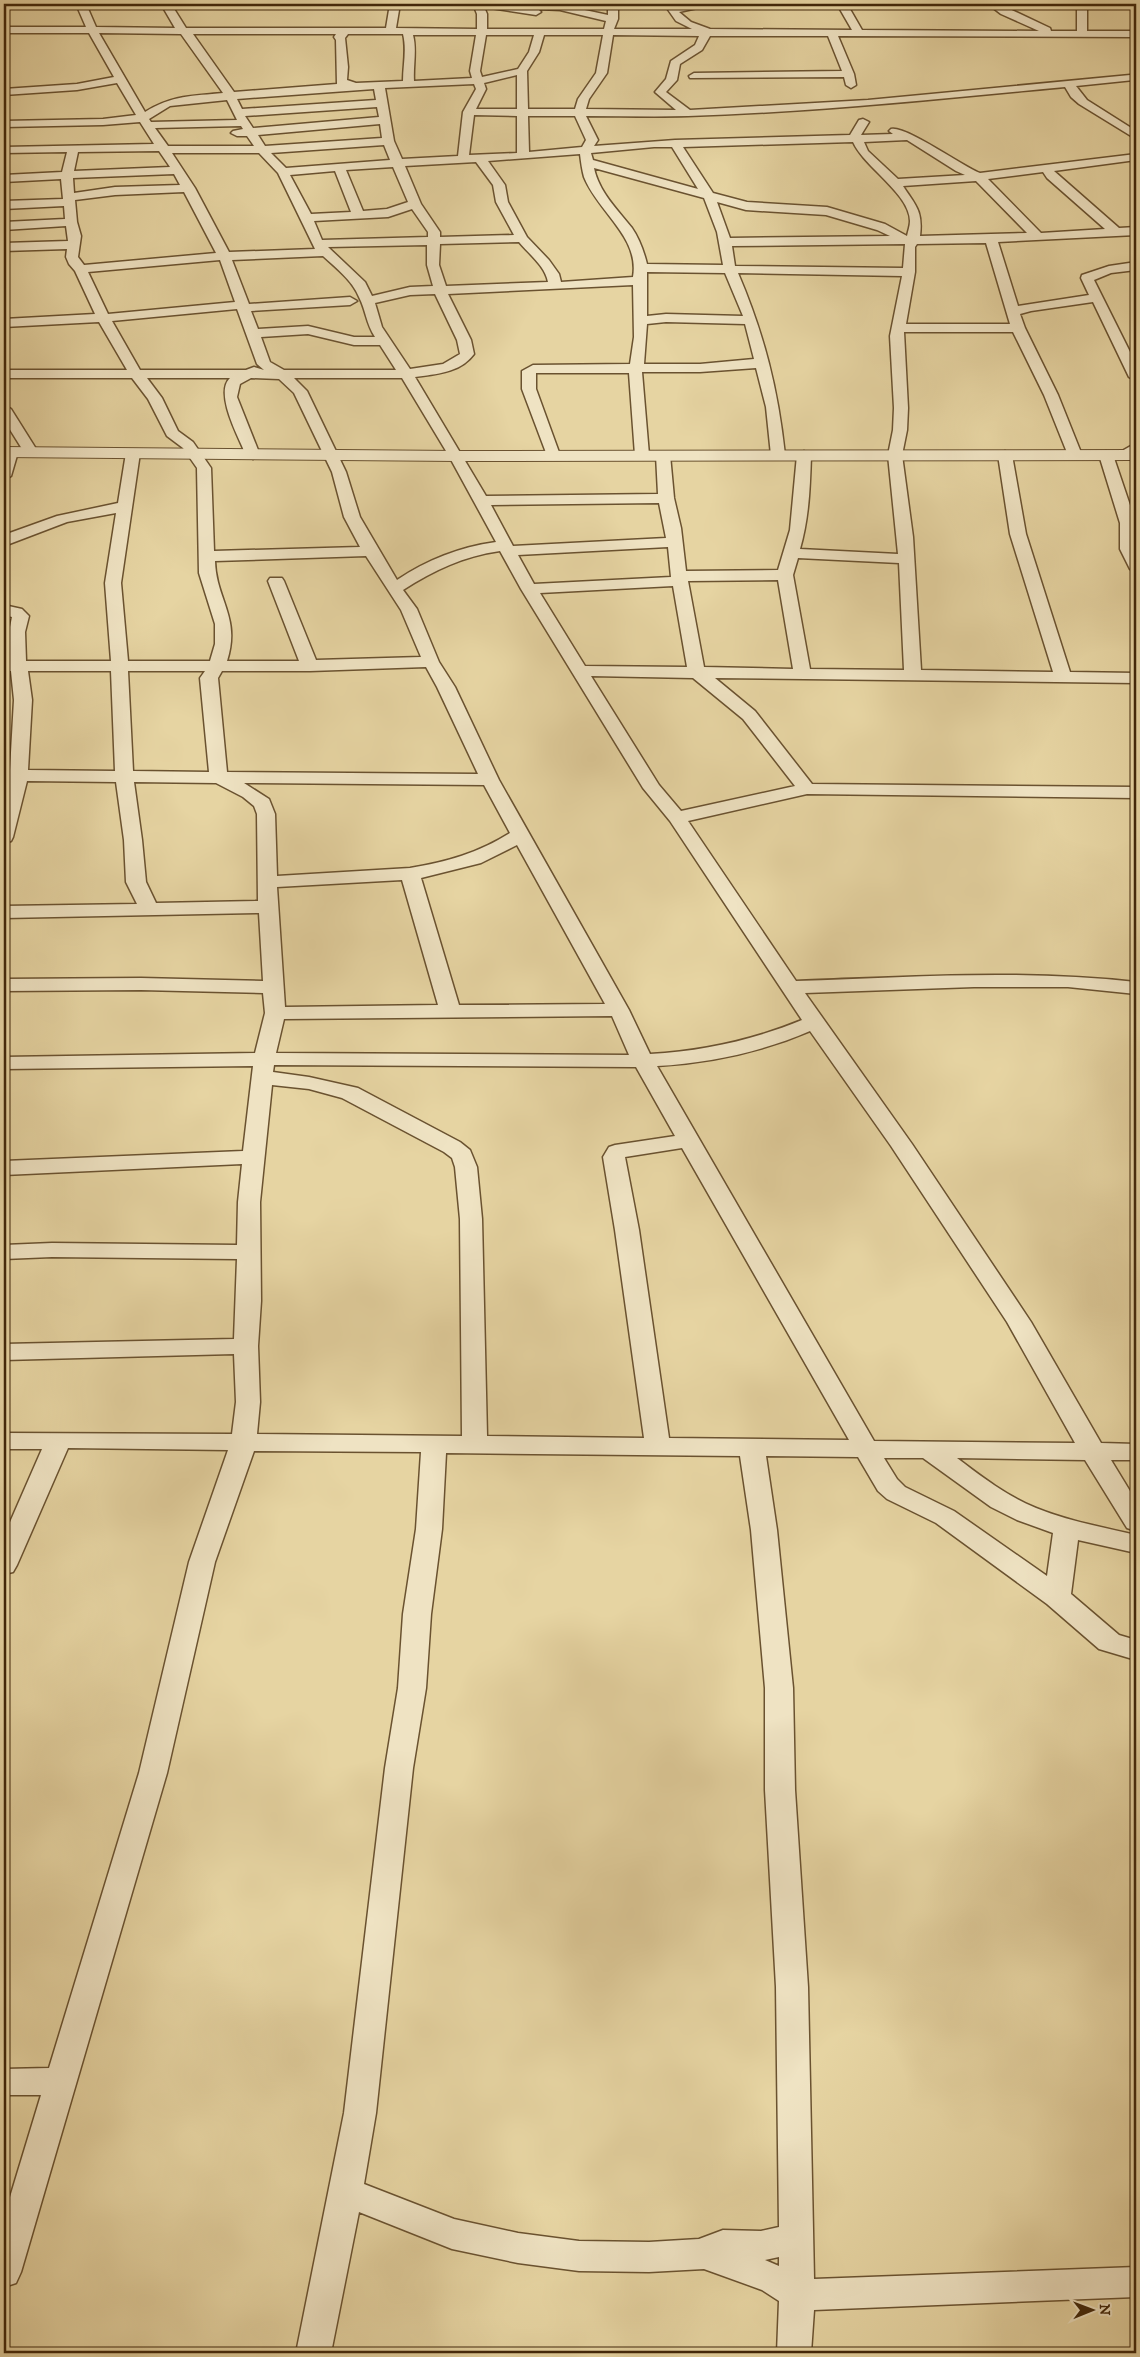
<svg xmlns="http://www.w3.org/2000/svg" width="1140" height="2357" font-family="'IM FELL DW Pica',serif">
  <rect width="100%" height="100%" fill="#e6d4a2"/>
  <filter id="stains"><feTurbulence type="fractalNoise" baseFrequency=".004" numOctaves="4"/><feColorMatrix values="0 0 0 0 .2 0 0 0 0 .09 0 0 0 0 .02 0 0 0 .5 -.17"/></filter>
  <radialGradient id="worn" r=".72"><stop offset=".6" stop-color="#630" stop-opacity="0"/><stop offset="1" stop-color="#630" stop-opacity=".3"/></radialGradient>
  <g fill="none" stroke-linecap="round" stroke-linejoin="round">
    <defs>
      <g id="minor">
        <path d="M 76,4 L 86,4 L 96,27 L 175,28 L 161,4 L 171,4 L 186,28 L 386,28 L 390,4 L 400,4 L 396,28 L 477,29 L 477,14 L 473,4 L 518,6 L 516,4 L 557,4 L 608,15 L 608,4 L 618,4 L 618,19 L 614,29 L 692,29 L 676,21 L 664,4 L 674,4 L 675,6 L 708,4 L 707,6 L 679,12 L 691,22 L 710,29 L 852,30 L 837,4 L 847,4 L 862,30 L 1039,31 L 1001,14 L 988,4 L 999,4 L 1050,28 L 1051,31 L 1077,31 L 1077,4 L 1087,4 L 1087,31 L 1136,31 L 1136,37 L 838,36 L 854,74 L 856,85 L 851,88 L 846,85 L 844,77 L 690,78 L 689,76 L 694,73 L 842,71 L 828,36 L 710,36 L 702,50 L 680,64 L 677,80 L 666,92 L 690,110 L 868,100 L 1130,75 L 1135,78 L 1134,80 L 1076,86 L 1087,100 L 1136,131 L 1136,139 L 1079,104 L 1071,97 L 1065,87 C 940,99 815,112 688,116 C 655,117 620,116 586,116 L 598,140 L 594,146 L 675,140 L 850,135 L 859,120 L 863,119 L 869,122 L 861,135 L 893,134 L 889,131 L 891,129 C 905,125 962,166 980,173 L 1136,154 L 1136,160 L 1054,171 L 1119,228 L 1136,227 L 1136,235 L 998,242 L 1018,306 L 1089,295 L 1081,278 L 1082,275 L 1109,266 L 1136,262 L 1136,270 L 1111,273 L 1094,280 L 1136,364 L 1136,381 L 1129,377 L 1093,302 L 1031,311 L 1020,314 L 1025,328 L 1058,395 L 1082,455 L 1080,458 L 1070,458 L 1068,455 L 1044,395 L 1013,332 L 904,332 L 908,408 L 907,430 L 902,455 L 913,537 L 921,670 L 1053,672 L 1010,534 L 998,455 L 1005,451 L 1012,455 L 1026,534 L 1070,672 L 1136,673 L 1136,683 L 715,678 L 755,711 L 812,784 L 1136,787 L 1136,798 L 807,794 L 688,821 L 796,981 C 910,977 1023,969 1136,982 L 1136,994 L 1068,987 L 974,987 L 805,993 L 912,1144 L 1031,1322 L 1101,1443 L 1136,1444 L 1136,1460 L 1111,1460 L 1136,1501 L 1136,1531 L 1127,1528 L 1085,1460 L 957,1458 C 982,1477 1007,1496 1036,1508 C 1068,1521 1102,1527 1136,1535 L 1136,1553 L 1078,1540 L 1071,1594 L 1119,1635 L 1136,1640 L 1136,1660 L 1099,1649 L 1047,1604 L 936,1523 L 887,1499 L 878,1491 L 858,1457 L 766,1456 L 777,1530 L 793,1688 L 795,1790 L 808,1987 L 814,2279 L 1136,2267 L 1136,2297 L 814,2310 L 811,2353 L 777,2353 L 779,2301 L 762,2290 L 704,2269 L 649,2272 L 579,2271 L 518,2263 L 452,2249 L 359,2212 L 331,2353 L 296,2353 L 344,2113 L 385,1768 L 398,1688 L 403,1614 L 416,1529 L 421,1452 L 254,1451 L 215,1562 L 167,1773 L 21,2272 L 16,2283 L 4,2287 L 4,2217 L 41,2095 L 4,2095 L 4,2069 L 49,2068 L 139,1773 L 189,1562 L 228,1450 L 68,1448 L 17,1565 L 13,1572 L 4,1574 L 4,1536 L 42,1449 L 4,1449 L 4,1433 L 232,1434 L 236,1402 L 234,1354 L 4,1360 L 4,1344 L 234,1339 L 237,1259 L 52,1257 L 4,1259 L 4,1245 L 52,1243 L 237,1245 L 238,1202 L 242,1164 L 4,1175 L 4,1161 L 243,1151 L 253,1066 L 4,1069 L 4,1057 L 255,1053 L 265,1013 L 263,993 L 141,990 L 4,991 L 4,979 L 141,978 L 263,981 L 259,913 L 4,918 L 4,906 L 137,904 L 126,882 L 124,840 L 116,782 L 27,781 L 13,837 L 11,841 L 4,843 L 4,801 L 9,781 L 4,780 L 4,770 L 10,770 L 14,700 L 11,671 L 4,671 L 4,661 L 9,661 L 9,632 L 12,617 L 4,615 L 4,605 L 22,609 L 29,616 L 25,632 L 26,661 L 111,661 L 105,583 L 116,513 L 67,522 L 4,546 L 4,535 L 57,516 L 118,503 L 126,453 L 128,450 L 138,450 L 140,453 L 121,583 L 128,661 L 210,661 L 215,644 L 215,624 L 199,573 L 197,468 L 183,448 L 167,436 L 148,399 L 132,378 L 4,378 L 4,370 L 127,370 L 99,322 L 4,327 L 4,319 L 95,314 L 75,271 L 69,264 L 66,257 L 67,249 L 4,251 L 4,243 L 68,241 L 66,226 L 4,230 L 4,222 L 65,219 L 64,206 L 4,209 L 4,201 L 63,199 L 61,179 L 4,182 L 4,175 L 62,172 L 67,152 L 4,153 L 4,147 L 154,144 L 140,122 L 103,125 L 4,127 L 4,121 L 103,119 L 136,115 L 117,83 L 77,90 L 4,95 L 4,89 L 77,84 L 114,77 L 89,33 L 4,33 L 4,27 L 86,27 ZM 484,7 L 536,15 L 541,12 L 538,9 L 560,10 L 606,21 L 604,29 L 487,29 L 487,14 ZM 99,33 L 181,34 L 223,93 C 193,96 172,95 145,112 ZM 193,34 L 336,34 L 334,37 L 336,40 L 337,84 L 234,92 ZM 348,34 L 403,34 C 407,50 403,65 403,81 L 356,83 L 347,80 L 348,67 L 345,38 ZM 413,35 L 476,35 L 470,71 L 472,78 L 414,81 C 413,65 417,50 413,35 ZM 486,35 L 534,35 L 529,52 L 518,69 L 482,77 L 480,71 ZM 544,35 L 603,35 L 596,73 L 578,99 L 575,109 L 528,109 L 527,71 L 539,52 ZM 613,35 L 699,36 L 695,45 L 671,61 L 666,79 L 655,92 L 676,110 L 586,109 L 589,99 L 607,73 ZM 517,75 L 517,109 L 476,109 L 486,89 L 484,83 ZM 474,84 L 476,89 L 463,112 L 458,156 L 402,159 L 394,141 L 385,88 ZM 374,89 L 376,100 L 242,109 L 237,99 ZM 227,100 L 237,120 L 151,122 L 149,119 L 170,106 ZM 377,107 L 379,117 L 253,128 L 245,116 ZM 474,115 L 517,116 L 517,153 L 469,155 ZM 528,116 L 575,116 L 586,140 L 582,147 L 529,152 ZM 380,124 L 382,138 L 265,146 L 258,135 ZM 241,126 L 243,129 L 233,131 L 231,133 L 237,136 L 247,136 L 254,146 L 168,146 L 155,128 ZM 907,140 L 956,171 L 965,175 L 898,179 L 868,151 L 864,142 ZM 853,142 C 864,167 910,194 910,221 C 910,226 908,231 907,236 L 885,224 L 827,207 L 747,202 L 713,193 L 683,147 ZM 384,145 L 390,160 L 286,168 L 271,153 ZM 654,147 L 672,147 L 698,189 L 593,160 L 591,153 ZM 159,151 L 170,167 L 74,171 L 78,152 ZM 172,153 L 259,153 L 278,173 L 315,249 L 229,252 L 195,188 ZM 580,154 C 581,162 582,170 584,177 C 598,212 640,237 633,277 L 561,282 L 559,274 L 549,260 L 527,237 L 508,202 L 505,185 L 488,161 ZM 476,162 L 493,185 L 496,202 L 514,235 L 440,237 L 440,232 L 421,204 L 405,166 ZM 393,167 L 408,202 L 387,209 L 363,211 L 346,170 ZM 594,168 L 704,198 L 717,232 L 723,265 L 647,264 C 644,252 639,238 632,228 C 617,209 599,192 594,168 ZM 335,171 L 351,212 L 311,214 L 290,175 ZM 1043,172 L 1047,178 L 1105,229 L 1041,233 L 988,179 ZM 174,174 L 180,185 L 115,187 L 74,193 L 73,178 ZM 976,181 L 1027,233 L 920,236 C 923,211 916,206 903,186 ZM 184,192 L 216,253 L 84,265 L 78,257 L 81,236 L 77,222 L 75,200 L 115,195 ZM 717,202 L 746,210 L 826,215 L 877,230 L 890,236 L 730,238 ZM 412,209 L 428,232 L 428,237 L 322,240 L 314,221 L 388,217 ZM 519,242 C 529,254 545,266 548,282 L 446,286 L 439,265 L 440,244 ZM 986,243 L 1010,324 L 906,324 L 915,272 L 915,247 L 917,244 ZM 905,244 L 903,268 L 735,266 L 732,246 ZM 427,245 L 427,265 L 433,286 L 410,287 L 372,296 L 365,282 L 328,247 ZM 323,256 C 336,268 352,280 359,297 C 366,310 366,324 375,337 L 354,337 L 308,326 L 258,329 L 251,311 L 350,305 L 357,301 L 350,297 L 249,304 L 232,260 ZM 220,260 L 235,302 L 108,314 L 88,272 ZM 647,272 L 725,273 L 743,316 L 666,314 L 647,316 ZM 738,273 L 902,276 L 890,336 L 894,408 L 893,430 L 888,455 L 898,554 L 800,549 C 809,518 810,487 811,455 L 804,451 L 797,455 L 790,530 L 778,570 L 686,571 L 681,528 L 674,498 L 670,455 L 668,452 L 658,452 L 656,455 L 658,494 L 486,496 L 415,377 C 436,374 460,373 474,354 L 471,340 L 448,294 L 633,285 L 634,337 L 630,364 L 533,365 L 522,371 L 522,389 L 548,458 L 558,458 L 560,455 L 536,389 L 536,373 L 629,373 L 635,455 L 642,459 L 649,455 L 642,372 L 700,372 L 756,368 L 766,407 L 771,455 L 773,458 L 783,458 L 785,455 C 778,389 764,334 738,273 ZM 435,294 L 457,340 L 460,354 L 443,364 L 410,369 L 382,327 L 375,303 L 410,295 ZM 237,309 L 257,364 L 264,370 L 254,367 L 246,370 L 140,370 L 112,321 ZM 666,322 L 745,324 L 754,359 L 700,364 L 644,364 L 647,324 ZM 308,334 L 354,345 L 380,345 L 396,370 L 284,370 L 270,362 L 261,337 ZM 147,378 L 230,378 C 214,393 239,438 246,455 L 253,459 L 260,455 L 237,397 L 240,384 L 251,378 L 279,379 L 294,393 L 332,472 L 344,517 L 360,547 L 214,551 L 211,468 L 193,442 L 178,431 L 162,398 ZM 294,378 L 402,378 L 449,456 L 496,542 C 459,547 427,560 397,580 L 360,517 L 346,472 L 307,391 ZM 659,503 L 666,538 L 513,546 L 491,505 ZM 668,547 L 671,577 L 534,584 L 518,555 ZM 500,551 L 521,589 L 643,788 L 670,821 L 802,1020 C 753,1040 704,1051 650,1054 L 629,1010 L 499,780 L 455,687 L 439,662 L 417,609 L 403,590 C 434,570 464,556 500,551 ZM 366,556 L 401,610 L 421,657 L 316,660 L 284,581 L 282,578 L 270,578 L 268,581 L 299,661 L 227,661 C 241,617 216,600 215,561 ZM 798,558 L 899,563 L 904,670 L 810,669 L 793,575 ZM 778,580 L 793,669 L 704,667 L 688,581 ZM 673,586 L 687,667 L 585,666 L 540,593 ZM 426,667 L 437,687 L 478,774 L 227,772 L 218,678 L 222,671 L 310,671 ZM 28,671 L 111,671 L 115,771 L 28,770 L 32,700 ZM 128,671 L 205,671 L 200,678 L 209,772 L 133,771 ZM 591,676 L 693,678 L 743,719 L 795,786 L 681,811 L 659,785 ZM 134,782 L 216,783 L 243,797 L 254,806 L 257,814 L 258,901 L 156,903 L 146,882 L 142,840 ZM 244,783 L 484,785 L 510,833 C 478,853 447,862 410,868 L 277,876 L 275,814 L 269,799 ZM 517,845 L 605,1004 L 459,1005 L 421,878 L 481,863 ZM 402,880 L 438,1005 L 285,1007 L 277,887 ZM 612,1016 L 629,1055 L 276,1053 L 284,1019 ZM 810,1031 L 891,1146 L 1007,1322 L 1075,1443 L 874,1441 L 657,1066 C 710,1063 761,1052 810,1031 ZM 274,1065 L 636,1067 L 675,1136 L 615,1145 L 609,1147 L 603,1157 L 615,1230 L 644,1438 L 487,1436 L 482,1219 L 477,1167 L 470,1150 L 460,1142 L 358,1088 L 309,1077 L 273,1072 ZM 272,1085 L 309,1089 L 342,1098 L 444,1152 L 452,1158 L 455,1167 L 460,1219 L 462,1436 L 257,1434 L 260,1402 L 258,1346 L 261,1301 L 260,1202 ZM 682,1148 L 849,1440 L 669,1438 L 639,1230 L 625,1157 ZM 446,1453 L 740,1456 L 751,1530 L 765,1688 L 765,1790 L 776,1987 L 779,2227 L 761,2231 L 723,2230 L 699,2239 L 649,2242 L 579,2241 L 518,2233 L 454,2219 L 364,2184 L 376,2113 L 413,1768 L 426,1688 L 431,1614 L 442,1529 ZM 884,1458 L 923,1458 L 991,1507 L 1017,1520 L 1053,1533 L 1047,1576 L 954,1511 L 905,1487 L 897,1479 ZM 779,2257 L 779,2266 L 765,2260 Z"/>
        <path d="M 4,405 L 11,409 L 38,452 L 36,455 L 26,455 L 24,452 L 4,420 Z"/>
        <path d="M 1136,443 L 1136,453 L 1122,459 L 1115,455 Z"/>
        <path d="M 11,448 L 18,452 L 11,476 L 4,480 L 4,452 Z"/>
        <path d="M 1106,451 L 1113,455 L 1136,523 L 1136,571 L 1130,569 L 1120,549 L 1120,523 L 1099,455 Z"/>
      </g>
      <path id="tertiary" d="M 4,447 L 456,451 L 1136,450 L 1136,460 L 456,461 L 4,457 Z"/>
    </defs>
    <use href="#minor" stroke="#6a5230" stroke-width="3"/>
    <use href="#tertiary" stroke="#6a5230" stroke-width="2"/>
    <use href="#minor" fill="#efe3c3" fill-rule="evenodd"/>
    <use href="#tertiary" fill="#efe3c3" fill-rule="evenodd"/>
  </g>
  <rect width="1140" height="2357" fill="none" stroke="#e6d4a2" stroke-width="20"/>
  <rect x="5" y="5" width="1130" height="2347" fill="none" stroke="#41270a" stroke-width="2.5"/>
  <rect x="10" y="10" width="1120" height="2337" fill="none" stroke="#41270a"/>
  <g transform="translate(1092 2310) rotate(89)" stroke="#efe3c3" stroke-width="4" paint-order="stroke">
  <path d="M0-4L9 19L0 12L-9 19Z" fill="#41270a"/>
  <text y="-8" font-size="14" font-weight="bold" text-anchor="middle" fill="#41270a">N</text>
  </g>
  <rect width="100%" height="100%" filter="url(#stains)"/>
  <rect width="100%" height="100%" fill="url(#worn)"/>
</svg>
